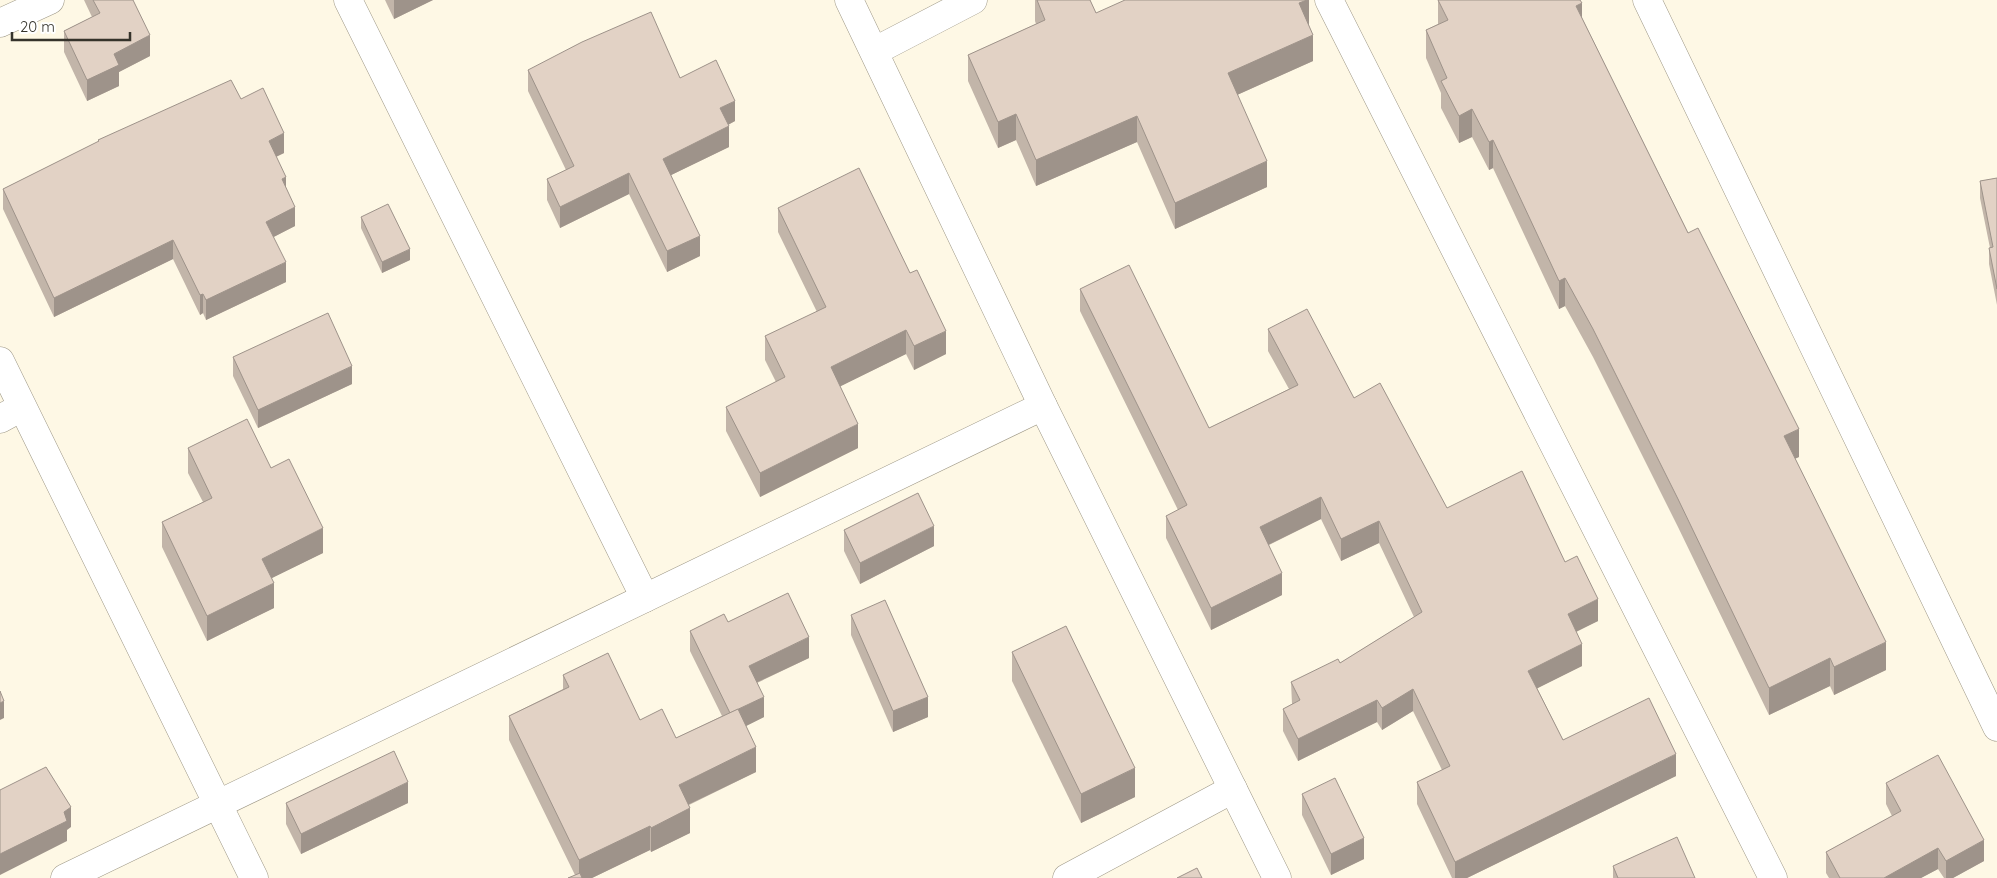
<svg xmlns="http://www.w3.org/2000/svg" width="1997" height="878" font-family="Quicksand,sans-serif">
  <rect width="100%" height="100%" fill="#fef8e5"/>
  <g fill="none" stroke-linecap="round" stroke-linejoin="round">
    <defs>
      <g id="street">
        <path d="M 348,0 L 645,598"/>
        <path d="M 849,0 L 1043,406 L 1277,878"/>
        <path d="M 1329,0 L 1773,878"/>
        <path d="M 1647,0 L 1997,727"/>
        <path d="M 0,23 L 50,0"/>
        <path d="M 875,51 L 973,0"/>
        <path d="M 0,361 L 254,878"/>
        <path d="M 0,419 L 22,407"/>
        <path d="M 65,878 L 1043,406"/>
        <path d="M 1067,878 L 1233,789"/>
      </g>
    </defs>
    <use href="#street" stroke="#9e9887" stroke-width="29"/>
    <use href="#street" stroke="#fff" stroke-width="28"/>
  </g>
  <g fill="#c2b5a9">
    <path d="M 84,0 L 133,0 L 150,56 L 119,72 L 119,86 L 87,101 L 64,52 L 64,31 L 92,17 Z"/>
    <path d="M 385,0 L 433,0 L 394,19 Z"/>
    <path d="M 1035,0 L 1090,0 L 1096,13 L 1309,0 L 1309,25 L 1313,61 L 1237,95 L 1267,187 L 1175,229 L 1137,142 L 1036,186 L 1016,140 L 998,148 L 968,81 L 968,55 L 1036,24 L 1035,21 Z"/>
    <path d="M 1438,0 L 1580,0 L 1582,18 L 1799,457 L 1795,458 L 1886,670 L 1834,695 L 1830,686 L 1769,715 L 1678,527 L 1593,357 L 1565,306 L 1559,309 L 1493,168 L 1489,170 L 1472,137 L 1459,143 L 1441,108 L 1441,93 L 1426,58 L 1426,30 L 1438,24 Z"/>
    <path d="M 528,70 L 680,78 L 735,121 L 728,125 L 729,147 L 671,175 L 700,256 L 667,272 L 629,194 L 560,228 L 547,200 L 547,179 L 566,170 L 528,91 Z"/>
    <path d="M 241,99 L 284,153 L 276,157 L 286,188 L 295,226 L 273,237 L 286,282 L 206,320 L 203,313 L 200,315 L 173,259 L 54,317 L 3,209 L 3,189 L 98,142 L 98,140 Z"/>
    <path d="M 1997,178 L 1997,305 L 1989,264 L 1989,248 L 1990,248 L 1980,198 L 1980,181 Z"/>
    <path d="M 778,208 L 946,354 L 914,370 L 906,354 L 840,386 L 858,448 L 760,497 L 726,431 L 726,407 L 776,382 L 765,360 L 765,336 L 817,312 L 778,232 Z"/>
    <path d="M 361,217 L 410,260 L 382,273 L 361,228 Z"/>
    <path d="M 1080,289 L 1209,428 L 1289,389 L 1268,351 L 1268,329 L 1354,398 L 1447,508 L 1565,562 L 1598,621 L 1576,631 L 1582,666 L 1537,688 L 1563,740 L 1676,776 L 1467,878 L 1452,878 L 1417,804 L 1417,782 L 1442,770 L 1413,711 L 1382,730 L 1377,722 L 1298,761 L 1283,731 L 1283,709 L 1292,704 L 1291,682 L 1340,663 L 1414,617 L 1379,543 L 1341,561 L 1321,519 L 1269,545 L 1282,595 L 1211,630 L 1166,538 L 1166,516 L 1178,510 L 1080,311 Z"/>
    <path d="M 233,357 L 352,384 L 258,428 L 233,376 Z"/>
    <path d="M 188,448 L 271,468 L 323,553 L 271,578 L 274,608 L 207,641 L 162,547 L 162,522 L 203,502 L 188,473 Z"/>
    <path d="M 844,530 L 934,546 L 860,584 L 844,551 Z"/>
    <path d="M 851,615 L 928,717 L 893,732 L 851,635 Z"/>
    <path d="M 728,622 L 809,658 L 757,683 L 764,717 L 746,726 L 756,772 L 689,805 L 690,833 L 651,852 L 650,850 L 592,878 L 568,878 L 575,875 L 509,740 L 509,716 L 563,689 L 563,675 L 640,720 L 676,738 L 722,716 L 690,651 L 690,631 Z"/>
    <path d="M 1012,652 L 1135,797 L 1081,823 L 1012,681 Z"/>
    <path d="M 1886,783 L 1984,861 L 1953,878 L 1944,878 L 1938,869 L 1921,878 L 1829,878 L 1826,873 L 1826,852 L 1892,816 L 1886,804 Z"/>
    <path d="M 1302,794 L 1364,859 L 1331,875 L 1302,815 Z"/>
    <path d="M 286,803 L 408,803 L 301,854 L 286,824 Z"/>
    <path d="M 1613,866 L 1695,878 L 1613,878 Z"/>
  </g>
  <g fill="#9e938a">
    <path d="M 394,0 L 433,0 L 394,19 Z"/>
    <path d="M 1307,0 L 1309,0 L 1309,25 L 1299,29 L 1299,3 Z"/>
    <path d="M 1582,3 L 1582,31 L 1576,6 Z"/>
    <path d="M 150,35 L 150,56 L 119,72 L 119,86 L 87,101 L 87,80 L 114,54 Z"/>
    <path d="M 1313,35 L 1313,61 L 1228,99 L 1228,73 Z"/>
    <path d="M 735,101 L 735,121 L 720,129 L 720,108 Z"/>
    <path d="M 1472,109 L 1472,137 L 1459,143 L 1459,116 Z"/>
    <path d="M 1016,114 L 1016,140 L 998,148 L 998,122 Z"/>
    <path d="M 1137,116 L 1137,142 L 1036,186 L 1036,160 Z"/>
    <path d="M 729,126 L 729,147 L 663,179 L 663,159 Z"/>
    <path d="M 284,133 L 284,153 L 269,160 L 269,141 Z"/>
    <path d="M 1493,140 L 1493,168 L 1489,170 L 1489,142 Z"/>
    <path d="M 1267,161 L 1267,187 L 1175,229 L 1175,203 Z"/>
    <path d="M 629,173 L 629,194 L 560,228 L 560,207 Z"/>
    <path d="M 286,177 L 286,197 L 282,179 Z"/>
    <path d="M 295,207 L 295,226 L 266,241 L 266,222 Z"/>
    <path d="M 700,236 L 700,256 L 667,272 L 667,251 Z"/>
    <path d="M 173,240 L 173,259 L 54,317 L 54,298 Z"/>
    <path d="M 410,249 L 410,260 L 382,273 L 382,262 Z"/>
    <path d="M 286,262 L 286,282 L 206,320 L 206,300 Z"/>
    <path d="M 1565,278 L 1565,306 L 1559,309 L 1559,281 Z"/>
    <path d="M 203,294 L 203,313 L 200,315 L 200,295 Z"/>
    <path d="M 906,330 L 906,354 L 831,391 L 831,367 Z"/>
    <path d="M 946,331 L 946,354 L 914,370 L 914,346 Z"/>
    <path d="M 352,366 L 352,384 L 258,428 L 258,410 Z"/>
    <path d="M 858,424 L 858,448 L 760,497 L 760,473 Z"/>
    <path d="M 1799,429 L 1799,457 L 1784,464 L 1784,436 Z"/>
    <path d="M 1321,497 L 1321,519 L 1260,549 L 1260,527 Z"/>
    <path d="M 1379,521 L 1379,543 L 1341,561 L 1341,539 Z"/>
    <path d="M 934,526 L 934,546 L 860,584 L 860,563 Z"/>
    <path d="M 323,528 L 323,553 L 262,583 L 262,559 Z"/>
    <path d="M 1282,573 L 1282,595 L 1211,630 L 1211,608 Z"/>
    <path d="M 274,583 L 274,608 L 207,641 L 207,616 Z"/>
    <path d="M 1598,599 L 1598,621 L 1568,636 L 1568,614 Z"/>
    <path d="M 809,637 L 809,658 L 749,686 L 749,666 Z"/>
    <path d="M 1886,642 L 1886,670 L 1834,695 L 1834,667 Z"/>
    <path d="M 1582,644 L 1582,666 L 1528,693 L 1528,671 Z"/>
    <path d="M 1830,658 L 1830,686 L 1769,715 L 1769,688 Z"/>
    <path d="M 1413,689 L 1413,711 L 1382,730 L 1382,708 Z"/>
    <path d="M 764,697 L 764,717 L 730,734 L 730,713 Z"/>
    <path d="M 928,697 L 928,717 L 893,732 L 893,711 Z"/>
    <path d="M 1377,700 L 1377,722 L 1298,761 L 1298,739 Z"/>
    <path d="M 4,701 L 4,718 L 0,720 L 0,703 Z"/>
    <path d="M 756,747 L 756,772 L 679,809 L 679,785 Z"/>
    <path d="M 1676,754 L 1676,776 L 1467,878 L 1455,878 L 1455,862 Z"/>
    <path d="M 1135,768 L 1135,797 L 1081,823 L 1081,794 Z"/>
    <path d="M 408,782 L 408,803 L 301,854 L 301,834 Z"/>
    <path d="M 71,807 L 71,827 L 67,830 L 67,841 L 0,875 L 0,854 Z"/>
    <path d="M 690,808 L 690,833 L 651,852 L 651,828 Z"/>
    <path d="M 650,826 L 650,850 L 592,878 L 579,878 L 579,860 Z"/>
    <path d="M 1364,838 L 1364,859 L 1331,875 L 1331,854 Z"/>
    <path d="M 1984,840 L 1984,861 L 1953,878 L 1946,878 L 1946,861 Z"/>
    <path d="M 1938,848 L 1938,869 L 1921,878 L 1884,878 Z"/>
  </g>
  <g fill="#e2d2c5" stroke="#9e938a">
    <path d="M 93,0 L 133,0 L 150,35 L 114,54 L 119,65 L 87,80 L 64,31 L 100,13 Z"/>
    <path d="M 1037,0 L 1090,0 L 1096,13 L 1125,0 L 1307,0 L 1299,3 L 1313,35 L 1228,73 L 1267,161 L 1175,203 L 1137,116 L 1036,160 L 1016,114 L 998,122 L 968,55 L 1045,20 Z"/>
    <path d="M 1438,0 L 1580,0 L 1582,3 L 1576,6 L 1688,233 L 1698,228 L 1799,429 L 1784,436 L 1886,642 L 1834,667 L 1830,658 L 1769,688 L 1678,499 L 1593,329 L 1565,278 L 1559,281 L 1493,140 L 1489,142 L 1472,109 L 1459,116 L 1441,81 L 1447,78 L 1426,30 L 1448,20 Z"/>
    <path d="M 651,12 L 680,78 L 716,60 L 735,101 L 720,108 L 729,126 L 663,159 L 700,236 L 667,251 L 629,173 L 560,207 L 547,179 L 574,166 L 528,70 L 582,42 Z"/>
    <path d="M 231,80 L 241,99 L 263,88 L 284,133 L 269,141 L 286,177 L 282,179 L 295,207 L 266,222 L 286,262 L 206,300 L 203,294 L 200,295 L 173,240 L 54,298 L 3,189 L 99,141 L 98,140 Z"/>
    <path d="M 859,168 L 910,273 L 917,270 L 946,331 L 914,346 L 906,330 L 831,367 L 858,424 L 760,473 L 726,407 L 785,377 L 765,336 L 826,307 L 778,208 Z"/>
    <path d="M 1997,178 L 1997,289 L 1989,248 L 1993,247 L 1980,181 Z"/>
    <path d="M 388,204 L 410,249 L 382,262 L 361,217 Z"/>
    <path d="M 1129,265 L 1209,428 L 1298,385 L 1268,329 L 1307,309 L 1354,398 L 1380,383 L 1447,508 L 1522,471 L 1565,562 L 1577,556 L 1598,599 L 1568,614 L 1582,644 L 1528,671 L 1563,740 L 1649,698 L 1676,754 L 1455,862 L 1417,782 L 1450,766 L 1413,689 L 1382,708 L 1377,700 L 1298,739 L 1283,709 L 1300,700 L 1291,682 L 1338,659 L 1340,663 L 1422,612 L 1379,521 L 1341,539 L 1321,497 L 1260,527 L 1282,573 L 1211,608 L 1166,516 L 1187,505 L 1080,289 Z"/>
    <path d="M 328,313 L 352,366 L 258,410 L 233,357 Z"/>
    <path d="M 247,419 L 271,468 L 289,459 L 323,528 L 262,559 L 274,583 L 207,616 L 162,522 L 212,498 L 188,448 Z"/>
    <path d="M 918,493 L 934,526 L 860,563 L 844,530 Z"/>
    <path d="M 788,593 L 809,637 L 749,666 L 764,697 L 730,713 L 690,631 L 724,614 L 728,622 Z"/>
    <path d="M 885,600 L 928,697 L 893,711 L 851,615 Z"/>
    <path d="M 1066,626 L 1135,768 L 1081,794 L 1012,652 Z"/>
    <path d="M 608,653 L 640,720 L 662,709 L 676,738 L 738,709 L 756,747 L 679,785 L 690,808 L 651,828 L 650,826 L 579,860 L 509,716 L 569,687 L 563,675 Z"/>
    <path d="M 0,691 L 4,701 L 0,703 Z"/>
    <path d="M 394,751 L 408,782 L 301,834 L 286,803 Z"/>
    <path d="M 1938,755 L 1984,840 L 1946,861 L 1938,848 L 1884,878 L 1840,878 L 1826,852 L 1901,811 L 1886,783 Z"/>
    <path d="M 46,767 L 71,807 L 64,812 L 67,821 L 0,854 L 0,790 Z"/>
    <path d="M 1335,778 L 1364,838 L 1331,854 L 1302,794 Z"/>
    <path d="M 1677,837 L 1695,878 L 1618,878 L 1613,866 Z"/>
    <path d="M 1197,868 L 1202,878 L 1177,878 Z"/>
    <path d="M 580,873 L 582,878 L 568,878 Z"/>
  </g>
  <path d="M12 32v8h118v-8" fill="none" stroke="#35332b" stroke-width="2.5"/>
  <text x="20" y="32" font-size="15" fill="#35332b" stroke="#ffffff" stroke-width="4" paint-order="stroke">20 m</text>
</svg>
